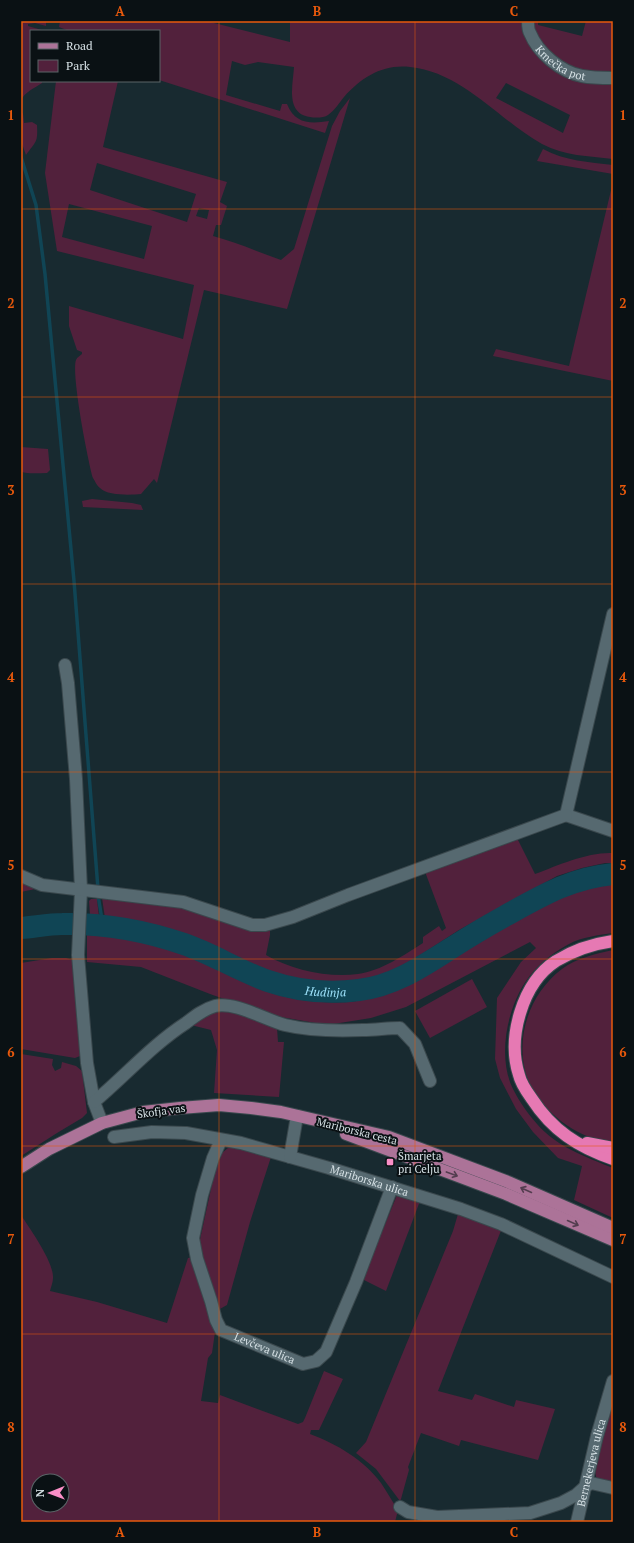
<svg xmlns="http://www.w3.org/2000/svg" width="634" height="1543" font-family="'PT Serif',serif">
  <rect width="100%" height="100%" fill="#182a30"/>
  <g fill="#52213c" fill-rule="evenodd">
    <path d="M 21,21 L 46,21 L 46,26 L 35,23 L 28,24 L 28,26 L 45,31 L 31,31 L 31,81 L 42,81 L 42,83 C 35,88 24,92 21,101 Z"/>
    <path d="M 60,21 L 206,21 L 290,42 L 290,21 L 524,21 L 548,63 L 613,82 L 613,159 C 588,156 565,156 542,144 C 499,120 462,72 410,67 C 383,64 362,77 344,97 C 339,103 335,110 328,115 C 324,118 315,118 310,117 C 285,113 293,85 294,67 L 258,62 L 245,65 L 232,61 L 226,95 L 280,111 L 282,104 L 287,104 C 295,124 310,124 329,121 L 325,133 L 159,80 L 159,31 L 69,31 L 59,27 ZM 506,83 L 570,115 L 563,133 L 496,98 Z"/>
    <path d="M 532,21 L 538,21 L 538,25 L 582,36 L 586,21 L 613,21 L 613,76 C 601,74 584,73 573,69 C 553,61 537,42 532,21 Z"/>
    <path d="M 56,81 L 118,81 L 103,147 L 227,182 L 220,202 L 227,206 L 221,225 L 216,225 L 213,236 C 236,242 258,252 281,260 L 294,249 L 332,126 L 340,111 L 350,98 L 287,309 L 204,290 L 157,483 L 154,479 L 141,494 C 132,495 107,496 100,488 C 97,486 95,481 93,478 C 88,461 71,374 76,360 C 77,357 80,356 82,354 L 82,352 L 77,350 L 69,326 L 69,306 L 183,339 L 194,285 L 57,251 L 45,173 ZM 97,163 L 196,194 L 187,222 L 90,190 ZM 69,204 L 152,226 L 144,259 L 62,237 ZM 199,208 L 209,210 L 207,219 L 196,216 Z"/>
    <path d="M 21,111 L 23,114 L 24,123 L 32,122 L 37,125 C 38,143 36,141 26,155 L 21,141 Z"/>
    <path d="M 543,149 C 565,161 589,162 613,165 L 613,174 L 537,161 Z"/>
    <path d="M 613,182 L 613,381 L 493,356 L 496,349 L 569,366 Z"/>
    <path d="M 21,447 L 48,449 L 50,470 L 47,473 C 38,473 29,474 21,472 Z"/>
    <path d="M 92,499 L 132,503 L 141,505 L 143,510 L 83,507 L 82,501 Z"/>
    <path d="M 517,838 L 535,874 C 559,865 587,852 613,853 L 613,863 L 605,863 L 582,868 L 557,876 L 459,930 L 397,970 L 373,979 L 344,984 L 316,984 L 296,982 L 272,975 L 188,936 L 150,925 L 105,918 L 102,898 L 172,906 L 270,928 L 270,935 L 266,955 C 291,970 329,978 358,974 C 381,971 404,955 423,943 L 423,937 L 439,926 L 442,931 L 446,928 L 424,869 Z"/>
    <path d="M 613,879 L 613,933 C 599,935 582,937 569,944 C 556,951 542,961 533,972 C 508,1000 496,1055 513,1089 C 519,1101 528,1114 537,1124 C 557,1147 586,1157 613,1168 L 613,1218 L 574,1200 L 582,1166 L 558,1158 L 533,1132 L 516,1109 L 500,1078 L 495,1059 L 497,998 L 521,962 L 536,948 L 530,942 L 406,1007 L 371,1018 L 327,1025 L 281,1017 L 258,1011 L 210,994 L 141,967 L 87,962 L 87,933 C 119,937 152,939 183,950 C 210,960 234,977 261,989 C 286,1000 323,1004 350,1002 C 409,996 473,943 523,913 C 538,903 558,895 576,890 C 583,888 591,887 599,885 C 604,884 608,880 613,879 Z"/>
    <path d="M 21,880 L 40,888 L 21,892 Z"/>
    <path d="M 91,899 L 97,899 L 99,917 L 90,915 L 89,901 Z"/>
    <path d="M 613,950 L 613,1141 C 606,1140 598,1140 592,1138 C 565,1129 535,1103 526,1074 C 515,1036 530,993 562,969 C 576,958 596,954 613,950 Z"/>
    <path d="M 52,958 L 66,958 L 76,961 L 82,1051 L 80,1056 L 75,1058 L 21,1049 L 21,963 Z"/>
    <path d="M 472,979 L 487,1007 L 430,1038 L 415,1011 Z"/>
    <path d="M 215,1010 L 233,1010 L 277,1028 L 278,1042 L 284,1042 L 279,1097 L 214,1093 L 217,1050 L 211,1030 L 191,1025 Z"/>
    <path d="M 21,1054 L 53,1059 L 52,1065 L 55,1071 L 61,1068 L 62,1062 L 76,1066 L 82,1071 L 87,1113 L 82,1118 L 57,1133 L 21,1156 Z"/>
    <path d="M 228,1148 L 239,1148 L 271,1157 L 250,1222 L 227,1305 L 218,1310 L 201,1261 L 199,1244 L 214,1175 L 222,1153 Z"/>
    <path d="M 397,1195 L 420,1201 L 386,1291 L 364,1280 L 366,1271 Z"/>
    <path d="M 458,1214 L 502,1228 L 438,1391 L 472,1400 L 475,1394 L 514,1407 L 516,1400 L 555,1409 L 538,1460 L 461,1440 L 459,1446 L 421,1433 L 408,1467 L 409,1470 L 401,1499 L 400,1501 L 376,1469 L 356,1453 L 366,1442 L 453,1231 Z"/>
    <path d="M 21,1215 C 30,1229 54,1262 53,1278 C 53,1282 51,1287 50,1291 L 97,1302 L 167,1323 L 188,1258 L 194,1257 L 215,1332 L 212,1353 L 208,1358 L 201,1401 L 218,1403 L 220,1395 L 298,1424 L 303,1422 L 305,1418 L 324,1371 L 343,1379 L 319,1430 L 311,1430 L 310,1434 C 337,1444 364,1460 381,1483 C 387,1492 392,1501 398,1510 L 395,1522 L 21,1522 ZM 38,1481 L 62,1481 L 62,1505 L 38,1505 Z"/>
    <path d="M 613,1394 L 613,1483 L 597,1478 C 590,1468 609,1409 613,1394 Z"/>
  </g>
  <g fill="none" stroke-linecap="round" stroke-linejoin="round">
    <g stroke="#104555" stroke-width="3.5">
      <path d="M 21,157 L 36,205 L 45,274 L 74,581 L 98,889"/>
      <path d="M 98,895 L 103,926"/>
    </g>
    <path stroke="#104555" stroke-width="22" id="s1" d="M 21,928 C 34,927 49,924 62,924 C 102,923 146,931 184,944 C 213,954 239,971 268,981 C 297,991 328,994 359,990 C 394,986 423,966 453,947 C 470,936 487,926 505,916 C 541,896 571,878 613,874"/>
    <defs>
      <g id="minor">
        <path id="s2" d="M 528,21 C 528,25 528,30 530,33 C 538,53 561,72 582,76 C 592,78 603,78 613,78"/>
        <path d="M 613,614 L 566,815 L 613,831"/>
        <path d="M 65,665 L 68,683 L 76,779 L 81,890 L 78,955 L 87,1063 L 94,1102 L 102,1123"/>
        <path d="M 21,876 L 42,885 L 183,902 L 252,925 L 265,925 L 293,917 L 348,895 L 566,815"/>
        <path d="M 94,1102 C 125,1076 152,1045 186,1023 C 195,1016 204,1009 215,1006 C 234,1001 266,1020 285,1025 C 310,1031 337,1031 363,1030 C 376,1030 387,1028 400,1028 L 415,1044 L 430,1081"/>
        <path id="s3" d="M 114,1137 L 152,1132 L 186,1133 L 241,1143 L 329,1168 L 461,1209 L 501,1224 L 613,1277"/>
        <path id="s4" d="M 221,1140 L 213,1158 L 202,1195 L 193,1238 L 197,1259 L 211,1301 L 216,1320 L 221,1330 L 303,1364 L 316,1361 L 326,1352 L 356,1282 L 392,1187"/>
        <path d="M 290,1157 L 297,1116"/>
        <path d="M 400,1507 L 408,1512 L 437,1517 L 530,1513 L 561,1503 L 576,1495 L 586,1486 L 591,1483 L 613,1488"/>
        <path id="s5" d="M 577,1522 L 597,1436 L 613,1381"/>
      </g>
      <g id="major">
        <path d="M 346,1134 L 506,1194 L 613,1240"/>
        <path d="M 21,1167 L 49,1149 L 102,1123 L 143,1112 L 180,1108 L 219,1105 L 251,1108 L 281,1112 L 389,1137 L 508,1182 L 613,1228"/>
      </g>
      <g id="highway">
        <path d="M 613,941 C 592,944 574,950 556,961 C 522,983 507,1038 519,1075 C 521,1084 527,1092 532,1099 C 552,1130 578,1147 613,1159"/>
        <path d="M 587,1143 L 613,1148"/>
      </g>
    </defs>
    <use href="#minor" stroke="#3a484d" stroke-width="14"/>
    <use href="#major" stroke="#3a484d" stroke-width="14"/>
    <use href="#highway" stroke="#3a484d" stroke-width="14"/>
    <use href="#minor" stroke="#566970" stroke-width="12"/>
    <use href="#major" stroke="#ac7398" stroke-width="12"/>
    <use href="#highway" stroke="#e679b3" stroke-width="12"/>
  </g>
  <defs><path id="oneway-shaft" d="M-6 0H5M1.5-3L5.5 0L1.5 3" fill="none" stroke-width="1.6" stroke-linecap="round" stroke-linejoin="round"/></defs>
  <g stroke="#533d4f">
    <use href="#oneway-shaft" transform="translate(452 1174) rotate(20)"/>
    <use href="#oneway-shaft" transform="translate(526 1190) rotate(-156)"/>
    <use href="#oneway-shaft" transform="translate(573 1223) rotate(24)"/>
  </g>
  <path fill="none" stroke="#e8590c" stroke-width="1" stroke-opacity="0.55" d="M 219,21 L 219,1522M 415,21 L 415,1522M 21,209 L 613,209M 21,397 L 613,397M 21,584 L 613,584M 21,772 L 613,772M 21,959 L 613,959M 21,1146 L 613,1146M 21,1334 L 613,1334"/>
  <rect fill="#fa8fc7" stroke="#0a1114" stroke-width="1.5" x="386" y="1158" width="8" height="8" rx="2"/>
  <g text-anchor="middle" dominant-baseline="central" stroke-width="4" stroke-linejoin="round" paint-order="stroke">
    <g font-size="11" fill="#d5e0e4" stroke="#0a1114">
      <text stroke="none"><textPath href="#s2" startOffset="57">Kmečka pot</textPath></text>
      <text transform="translate(161 1111) rotate(-8)">Škofja vas</text>
      <text transform="translate(357 1131) rotate(14)">Mariborska cesta</text>
      <text stroke="none"><textPath href="#s3" startOffset="262">Mariborska ulica</textPath></text>
      <text stroke="none"><textPath href="#s4" startOffset="246">Levčeva ulica</textPath></text>
      <text stroke="none"><textPath href="#s5" startOffset="61">Bernekerjeva ulica</textPath></text>
    </g>
    <g font-size="11" fill="#d5e0e4" stroke="#0a1114" text-anchor="start">
      <text x="398" y="1156">Šmarjeta<tspan x="398" dy="13">pri Celju</tspan></text>
    </g>
    <g font-size="12" font-style="italic" fill="#9ce1fa" stroke="#0a1114">
      <text stroke="none"><textPath href="#s1" startOffset="316">Hudinja</textPath></text>
    </g>
  </g>
  <rect width="634" height="1543" fill="none" stroke="#0a1114" stroke-width="44"/>
  <rect x="30" y="30" width="130" height="52" fill="#0a1114" stroke="#5b6467"/>
  <rect x="38" y="43" width="20" height="6" fill="#ac7398" stroke="#5b6467"/>
  <text x="66" y="50" font-size="12" fill="#d5e0e4">Road</text>
  <rect x="38" y="60" width="20" height="12" fill="#52213c" stroke="#5b6467"/>
  <text x="66" y="70" font-size="12" fill="#d5e0e4">Park</text>
  <g transform="translate(50 1493) rotate(269)"><circle r="19" fill="#0a1114" stroke="#5b6467"/>
  <path d="M0-3L7 15L0 10L-7 15Z" fill="#fa8fc7"/>
  <text y="-6" font-size="11" font-weight="bold" text-anchor="middle" fill="#d5e0e4">N</text>
  </g>
  <rect x="22" y="22" width="590" height="1499" fill="none" stroke="#e8590c" stroke-width="1.5"/>
  <g font-size="13" text-anchor="middle" font-weight="bold" fill="#e8590c">
    <text x="120" y="16">A</text>
    <text x="317" y="16">B</text>
    <text x="514" y="16">C</text>
    <text x="11" y="120">1</text>
    <text x="623" y="120">1</text>
    <text x="11" y="308">2</text>
    <text x="623" y="308">2</text>
    <text x="11" y="495">3</text>
    <text x="623" y="495">3</text>
    <text x="11" y="682">4</text>
    <text x="623" y="682">4</text>
    <text x="11" y="870">5</text>
    <text x="623" y="870">5</text>
    <text x="11" y="1057">6</text>
    <text x="623" y="1057">6</text>
    <text x="11" y="1244">7</text>
    <text x="623" y="1244">7</text>
    <text x="11" y="1432">8</text>
    <text x="623" y="1432">8</text>
    <text x="120" y="1537">A</text>
    <text x="317" y="1537">B</text>
    <text x="514" y="1537">C</text>
  </g>
</svg>
